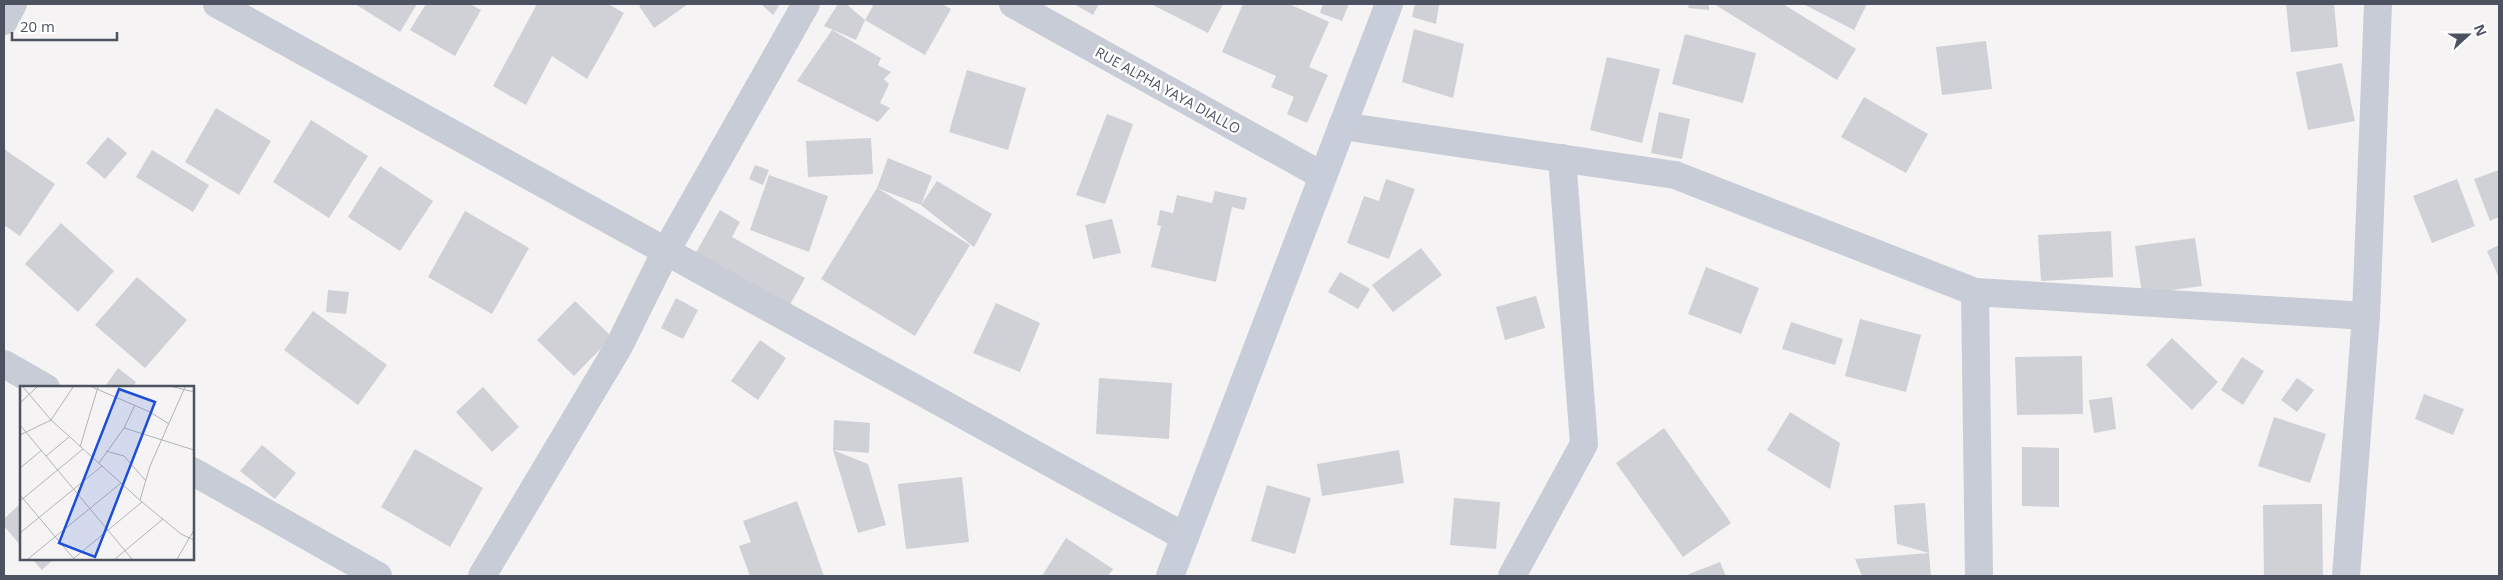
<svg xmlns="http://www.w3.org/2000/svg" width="2503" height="580" font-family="'Open Sans',sans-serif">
  <rect width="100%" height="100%" fill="#f5f3f3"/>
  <g fill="#d0d1d6">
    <path d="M 355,4 L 417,4 L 400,32 Z"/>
    <path d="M 426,4 L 470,4 L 481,10 L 455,56 L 410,30 Z"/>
    <path d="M 537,4 L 608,4 L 624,13 L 587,79 L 552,56 L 526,105 L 493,86 Z"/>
    <path d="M 643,4 L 688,4 L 654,28 L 639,6 Z"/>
    <path d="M 761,4 L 780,4 L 773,15 Z"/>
    <path d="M 838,4 L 846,4 L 865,20 L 856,40 L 824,26 Z"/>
    <path d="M 870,4 L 942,4 L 951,9 L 925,55 L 865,20 L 873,6 Z"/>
    <path d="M 1074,4 L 1099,4 L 1093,15 Z"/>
    <path d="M 1151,4 L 1223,4 L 1208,33 Z"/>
    <path d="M 1243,4 L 1289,4 L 1329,22 L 1309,67 L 1328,75 L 1307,123 L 1287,114 L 1294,97 L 1271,87 L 1276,76 L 1222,52 Z"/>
    <path d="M 1323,4 L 1349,4 L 1342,21 L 1320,13 Z"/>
    <path d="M 1415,4 L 1439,4 L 1436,24 L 1412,17 Z"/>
    <path d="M 1689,4 L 1709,4 L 1709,10 L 1688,8 Z"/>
    <path d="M 1714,4 L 1783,4 L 1856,49 L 1837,80 Z"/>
    <path d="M 1803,4 L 1867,4 L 1854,30 Z"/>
    <path d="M 2286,4 L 2334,4 L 2338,47 L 2291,52 Z"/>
    <path d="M 1414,29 L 1464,44 L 1453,98 L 1402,82 Z"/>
    <path d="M 832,30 L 881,58 L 878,65 L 891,72 L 884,79 L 889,84 L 880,103 L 890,108 L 878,122 L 797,81 Z"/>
    <path d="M 1685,34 L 1756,53 L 1743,103 L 1672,84 Z"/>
    <path d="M 1986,41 L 1992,89 L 1942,95 L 1936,47 Z"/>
    <path d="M 1607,57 L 1660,69 L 1642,143 L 1590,130 Z"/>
    <path d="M 2342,63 L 2355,121 L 2308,130 L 2296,72 Z"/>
    <path d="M 967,70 L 1026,88 L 1008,150 L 949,132 Z"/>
    <path d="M 1864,97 L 1928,134 L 1906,173 L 1841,137 Z"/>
    <path d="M 216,108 L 271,141 L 239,195 L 185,162 Z"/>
    <path d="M 1659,112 L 1690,119 L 1682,159 L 1651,153 Z"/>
    <path d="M 1107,114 L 1133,124 L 1105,204 L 1076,195 Z"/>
    <path d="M 311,120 L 368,156 L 329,218 L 273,182 Z"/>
    <path d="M 108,137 L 127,153 L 105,179 L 86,163 Z"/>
    <path d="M 871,138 L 873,174 L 808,177 L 806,141 Z"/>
    <path d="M 4,149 L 55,184 L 20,236 L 4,225 Z"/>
    <path d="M 152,150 L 209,185 L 193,212 L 136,177 Z"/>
    <path d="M 888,158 L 932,176 L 921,205 L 937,181 L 992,214 L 974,247 L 921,205 L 877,188 L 970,245 L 915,336 L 821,279 L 877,188 Z"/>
    <path d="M 755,165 L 769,170 L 763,185 L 749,179 Z"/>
    <path d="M 380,166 L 433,201 L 400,251 L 348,217 Z"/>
    <path d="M 2499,170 L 2499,217 L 2490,221 L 2474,179 Z"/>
    <path d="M 769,175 L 828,196 L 809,252 L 750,230 Z"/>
    <path d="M 1386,179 L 1415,189 L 1389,259 L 1347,243 L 1364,196 L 1379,201 Z"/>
    <path d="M 2457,179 L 2475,226 L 2432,243 L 2413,196 Z"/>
    <path d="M 1215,191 L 1247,198 L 1244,210 L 1232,207 L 1216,282 L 1151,267 L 1161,226 L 1157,225 L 1160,210 L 1173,213 L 1177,195 L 1212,203 Z"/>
    <path d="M 720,210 L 740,222 L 732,237 L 805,278 L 788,308 L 694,256 Z"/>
    <path d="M 465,211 L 529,248 L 492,314 L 428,277 Z"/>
    <path d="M 1112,219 L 1121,253 L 1093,259 L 1085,225 Z"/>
    <path d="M 61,223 L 114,271 L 78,312 L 25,264 Z"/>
    <path d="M 2111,231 L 2113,277 L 2041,281 L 2038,235 Z"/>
    <path d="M 2195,238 L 2202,286 L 2142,294 L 2135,246 Z"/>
    <path d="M 2499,245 L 2499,278 L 2487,251 Z"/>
    <path d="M 1421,248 L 1442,275 L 1393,312 L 1372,285 Z"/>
    <path d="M 1706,267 L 1759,288 L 1741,334 L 1688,314 Z"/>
    <path d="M 1340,272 L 1370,289 L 1358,309 L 1328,292 Z"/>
    <path d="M 137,277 L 187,320 L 145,368 L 95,325 Z"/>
    <path d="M 328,290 L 349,292 L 346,314 L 326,312 Z"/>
    <path d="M 1536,296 L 1545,328 L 1505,340 L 1496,307 Z"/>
    <path d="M 676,298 L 698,310 L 683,339 L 661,328 Z"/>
    <path d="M 575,301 L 612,337 L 574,376 L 537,340 Z"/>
    <path d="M 996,303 L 1040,323 L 1020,372 L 973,353 Z"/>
    <path d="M 313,311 L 387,365 L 358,405 L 284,350 Z"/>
    <path d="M 1860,319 L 1921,335 L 1906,392 L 1845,376 Z"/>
    <path d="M 1791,322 L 1843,339 L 1835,365 L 1782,349 Z"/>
    <path d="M 2172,338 L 2218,382 L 2192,410 L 2146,365 Z"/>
    <path d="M 760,340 L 786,358 L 758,400 L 731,381 Z"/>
    <path d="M 2082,356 L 2083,414 L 2017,415 L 2015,357 Z"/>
    <path d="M 2242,357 L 2264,371 L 2243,405 L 2221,390 Z"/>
    <path d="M 118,368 L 136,382 L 132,388 L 104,388 Z"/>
    <path d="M 1099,378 L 1172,383 L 1169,439 L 1096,434 Z"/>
    <path d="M 2297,378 L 2314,390 L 2297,412 L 2281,400 Z"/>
    <path d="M 483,387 L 519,427 L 492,452 L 456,412 Z"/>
    <path d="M 2424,394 L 2464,409 L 2453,435 L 2415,419 Z"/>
    <path d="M 2112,397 L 2116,429 L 2094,433 L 2089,400 Z"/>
    <path d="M 1790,412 L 1840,443 L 1830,489 L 1767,450 Z"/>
    <path d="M 2274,417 L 2326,434 L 2310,483 L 2258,466 Z"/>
    <path d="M 834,420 L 870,423 L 869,453 L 833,450 L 868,464 L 886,525 L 858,533 L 833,450 Z"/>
    <path d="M 1664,428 L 1731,523 L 1683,557 L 1616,463 Z"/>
    <path d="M 262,445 L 296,473 L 275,499 L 240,471 Z"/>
    <path d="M 2022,447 L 2059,448 L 2059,507 L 2022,506 Z"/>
    <path d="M 415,449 L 483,488 L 450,547 L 381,507 Z"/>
    <path d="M 1399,450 L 1404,483 L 1322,496 L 1317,464 Z"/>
    <path d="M 962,477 L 969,542 L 906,549 L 898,484 Z"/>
    <path d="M 1267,485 L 1311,498 L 1295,554 L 1251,541 Z"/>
    <path d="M 1454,498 L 1500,502 L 1496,549 L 1450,545 Z"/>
    <path d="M 797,501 L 824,576 L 750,576 L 739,546 L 751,542 L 743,521 Z"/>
    <path d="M 21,503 L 21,546 L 4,526 L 4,519 Z"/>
    <path d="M 1925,503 L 1929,553 L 1897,544 L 1894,505 Z"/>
    <path d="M 2322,504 L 2323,576 L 2264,576 L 2263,505 Z"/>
    <path d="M 1066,538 L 1113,569 L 1108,576 L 1042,576 Z"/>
    <path d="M 1929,553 L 1931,576 L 1862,576 L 1855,559 Z"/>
    <path d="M 32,559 L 54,559 L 42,570 Z"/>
    <path d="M 1720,562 L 1726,576 L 1684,576 Z"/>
  </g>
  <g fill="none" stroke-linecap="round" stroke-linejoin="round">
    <g stroke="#c8ccd6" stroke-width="28">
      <path d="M 217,4 L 1185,537"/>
      <path d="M 1013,4 L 1323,176"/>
      <path d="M 4,21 L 13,4"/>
      <path d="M 1342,126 L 1675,175 L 1975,292 L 2366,316"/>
      <path d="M 1975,292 L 1979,576"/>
      <path d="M 4,364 L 46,388"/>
      <path d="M 192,471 L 378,576"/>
      <path d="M 482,576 L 619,346 L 666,251 L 806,4"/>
      <path d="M 1512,576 L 1584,444 L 1562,158"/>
      <path d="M 2346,576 L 2366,316 L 2378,4"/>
    </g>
    <path stroke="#c7cdd9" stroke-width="28" d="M 1170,576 L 1389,4"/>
  </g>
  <g text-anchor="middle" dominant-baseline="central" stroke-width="5" stroke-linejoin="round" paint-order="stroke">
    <g font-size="14" fill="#4c525f" stroke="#fff">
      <text transform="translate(1168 90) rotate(29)">RUE ALPHA YAYA DIALLO</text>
    </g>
  </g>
  <g transform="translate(20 386)">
    <rect width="174" height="174" fill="#f5f3f3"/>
    <path fill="none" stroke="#b1b3b8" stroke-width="1" d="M 3,1 L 31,34 L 122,116 L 161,148 L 174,154M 72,1 L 130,26 L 149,38M 154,1 L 174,6M 0,17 L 17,1M 0,39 L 112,173M 104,42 L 174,64M 0,49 L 31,34 L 53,1M 60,61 L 78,1M 86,65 L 104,70 L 126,95M 26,70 L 49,51M 79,77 L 104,42 L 115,19M 0,82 L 22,64M 0,109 L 54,173M 120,114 L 130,80 L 165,1M 0,115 L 63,63M 0,147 L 82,80M 8,173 L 101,97M 53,173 L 122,116M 95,173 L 143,133M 157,173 L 174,144"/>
    <path fill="#1d4ed8" fill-opacity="0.15" stroke="#1d4ed8" stroke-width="2.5" d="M 99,3 L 135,16 L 75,171 L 39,157 Z"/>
    <rect width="174" height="174" fill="none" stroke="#4c525f" stroke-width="2.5"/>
  </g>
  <rect width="2503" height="580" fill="none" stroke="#4c525f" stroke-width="10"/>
  <g transform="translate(2468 35) rotate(69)" stroke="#ffffff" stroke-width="4" paint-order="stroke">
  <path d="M0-4L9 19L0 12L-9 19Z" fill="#4c525f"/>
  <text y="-8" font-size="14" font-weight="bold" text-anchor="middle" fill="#4c525f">N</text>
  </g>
  <path d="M12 32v8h105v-8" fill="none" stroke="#4c525f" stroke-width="2.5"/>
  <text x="20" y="32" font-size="15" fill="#4c525f" stroke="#ffffff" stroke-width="4" paint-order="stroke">20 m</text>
</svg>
